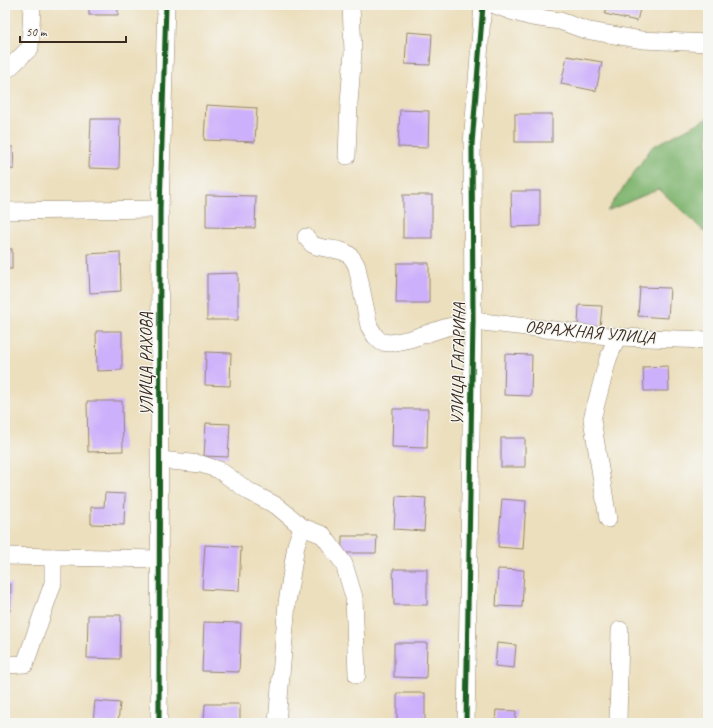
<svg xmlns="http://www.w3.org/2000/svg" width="713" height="728" font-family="Caveat,sans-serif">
  <rect width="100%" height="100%" fill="#f6f6f2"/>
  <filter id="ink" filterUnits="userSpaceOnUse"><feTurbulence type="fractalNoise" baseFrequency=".025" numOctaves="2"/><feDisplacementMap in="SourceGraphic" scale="8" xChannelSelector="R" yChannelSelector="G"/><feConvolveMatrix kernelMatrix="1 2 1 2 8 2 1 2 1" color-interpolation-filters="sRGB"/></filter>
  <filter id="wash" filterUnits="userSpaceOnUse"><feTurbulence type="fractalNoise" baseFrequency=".012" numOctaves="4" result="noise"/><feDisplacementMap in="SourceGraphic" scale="16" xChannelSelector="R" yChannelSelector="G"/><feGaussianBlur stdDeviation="0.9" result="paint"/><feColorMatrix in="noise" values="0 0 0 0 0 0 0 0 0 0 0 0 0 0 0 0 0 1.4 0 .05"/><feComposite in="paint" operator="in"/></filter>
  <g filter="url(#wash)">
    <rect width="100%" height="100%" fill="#ecdfbd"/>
    <path fill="#80b570" stroke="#5e7047" d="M 708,118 L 708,235 L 659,189 L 607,211 L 652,147 Z"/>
    <g id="blocks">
      <g fill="#cdb0fb">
        <rect x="89" y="5" width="29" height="10"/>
        <path d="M 539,5 L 553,5 L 552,8 Z"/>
        <path d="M 607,5 L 641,5 L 637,21 L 605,14 Z"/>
        <path d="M 407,32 L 432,34 L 430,65 L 405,64 Z"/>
        <path d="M 567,56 L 602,62 L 596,91 L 561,84 Z"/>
        <path d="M 206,105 L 257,108 L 255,142 L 204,140 Z"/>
        <path d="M 400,110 L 429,111 L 428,148 L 398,147 Z"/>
        <rect x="515" y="114" width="37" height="28"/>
        <path d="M 91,119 L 120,119 L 119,169 L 89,168 Z"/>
        <path d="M 5,147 L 13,147 L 14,169 L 5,170 Z"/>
        <path d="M 511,191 L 540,191 L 540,226 L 512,227 Z"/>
        <path d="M 206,195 L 256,196 L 255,228 L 206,227 Z"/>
        <rect x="403" y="195" width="29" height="43"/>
        <rect x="5" y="249" width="7" height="20"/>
        <path d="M 120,252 L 121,291 L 90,293 L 88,254 Z"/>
        <path d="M 397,263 L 429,263 L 429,303 L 396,303 Z"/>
        <path d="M 238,273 L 238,320 L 207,320 L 207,274 Z"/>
        <path d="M 640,287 L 670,288 L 668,318 L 638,316 Z"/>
        <path d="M 579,305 L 602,306 L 600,327 L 578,326 Z"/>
        <path d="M 96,331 L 122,331 L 122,370 L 97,371 Z"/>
        <path d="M 206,352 L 231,353 L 230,386 L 205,385 Z"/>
        <path d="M 505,354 L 532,355 L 531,396 L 504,395 Z"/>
        <path d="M 668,366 L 669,391 L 644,391 L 643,367 Z"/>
        <path d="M 87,401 L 122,401 L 123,451 L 88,452 Z"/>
        <path d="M 393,409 L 428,409 L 427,448 L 392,447 Z"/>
        <path d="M 206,423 L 230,424 L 228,457 L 204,456 Z"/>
        <rect x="501" y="438" width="24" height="29"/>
        <path d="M 105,493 L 125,494 L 124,525 L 91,524 L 91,507 L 104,507 Z"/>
        <path d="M 396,496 L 426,498 L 424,531 L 394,529 Z"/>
        <path d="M 502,499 L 526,501 L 523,549 L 498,547 Z"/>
        <path d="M 5,508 L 8,508 L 6,528 L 5,528 Z"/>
        <path d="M 342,536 L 377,536 L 376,553 L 342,553 Z"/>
        <path d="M 205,545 L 241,547 L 239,591 L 202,589 Z"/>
        <path d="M 393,569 L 427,569 L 427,605 L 394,605 Z"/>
        <path d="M 498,569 L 524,570 L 522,607 L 496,606 Z"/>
        <path d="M 5,584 L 11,584 L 10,611 L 5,611 Z"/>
        <path d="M 88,615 L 121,615 L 120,659 L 87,658 Z"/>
        <path d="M 204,622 L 241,623 L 239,672 L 202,671 Z"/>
        <path d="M 394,643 L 427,643 L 426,678 L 394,677 Z"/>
        <path d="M 497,643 L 516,645 L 514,668 L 495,666 Z"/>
        <rect x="397" y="693" width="28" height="30"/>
        <path d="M 95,701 L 120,703 L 118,723 L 93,723 Z"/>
        <path d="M 205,704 L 240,704 L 240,723 L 204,723 Z"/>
        <path d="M 496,710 L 516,711 L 515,723 L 495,723 Z"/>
      </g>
    </g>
  </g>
  <g filter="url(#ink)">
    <use href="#blocks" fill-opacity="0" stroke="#94846e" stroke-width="1"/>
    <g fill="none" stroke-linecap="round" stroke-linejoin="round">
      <defs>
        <g id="minor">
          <path d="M 495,5 L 511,11 L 532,17 L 560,21 L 585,30 L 642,40 L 708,43"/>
          <path d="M 5,68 L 9,68 L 30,48 L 32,5"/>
          <path d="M 347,156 L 349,103 L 353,52 L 351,5"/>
          <path d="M 5,211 L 160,209"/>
          <path d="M 306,237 L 312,244 L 316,246 C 335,252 348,245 357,267 L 369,326 L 375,336 L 381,342 L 391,343 L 410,339 L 444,328 L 473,321 L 617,337 L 708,340"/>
          <path d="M 160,460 L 201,464 L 219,470 L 250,492 L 277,506 L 302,527 L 323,535 L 344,564 L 354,597 L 357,675"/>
          <path d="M 608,519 L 592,419 L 608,359 L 617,337"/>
          <path d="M 5,556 L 160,559"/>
          <path d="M 5,665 L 25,664 L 53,583 L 53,557"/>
          <path d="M 159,723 L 160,209 L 166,5"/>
          <path d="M 277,723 L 287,603 L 296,545 L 302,527"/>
          <path d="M 466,723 L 473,321 L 472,144 L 483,5"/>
          <path d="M 618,723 L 620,630"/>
        </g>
      </defs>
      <use href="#minor" stroke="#94846e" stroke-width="18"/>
      <use href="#minor" stroke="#fff" stroke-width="17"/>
      <defs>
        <g id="cycleway">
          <path d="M 159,723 L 160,209 L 166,5"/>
          <path d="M 466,723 L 473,321 L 472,144 L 483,5"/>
        </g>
      </defs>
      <use href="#cycleway" stroke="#f6f6f2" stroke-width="8"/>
      <use href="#cycleway" stroke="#1b5e20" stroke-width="5"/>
    </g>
  </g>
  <g text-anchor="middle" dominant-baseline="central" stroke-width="3" stroke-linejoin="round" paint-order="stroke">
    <g font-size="17" fill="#3b2a1e" stroke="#f6f6f2">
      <text transform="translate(590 332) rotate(5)">ОВРАЖНАЯ УЛИЦА</text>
      <text transform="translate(146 364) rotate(-90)">УЛИЦА РАХОВА</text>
      <text transform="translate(458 364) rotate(-89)">УЛИЦА ГАГАРИНА</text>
    </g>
  </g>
  <rect width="713" height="728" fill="none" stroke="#f6f6f2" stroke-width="20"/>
  <path d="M20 36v6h106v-6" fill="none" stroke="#3b2a1e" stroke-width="2"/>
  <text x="26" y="36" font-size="12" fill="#3b2a1e" stroke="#f6f6f2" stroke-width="3" paint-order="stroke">50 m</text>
</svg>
